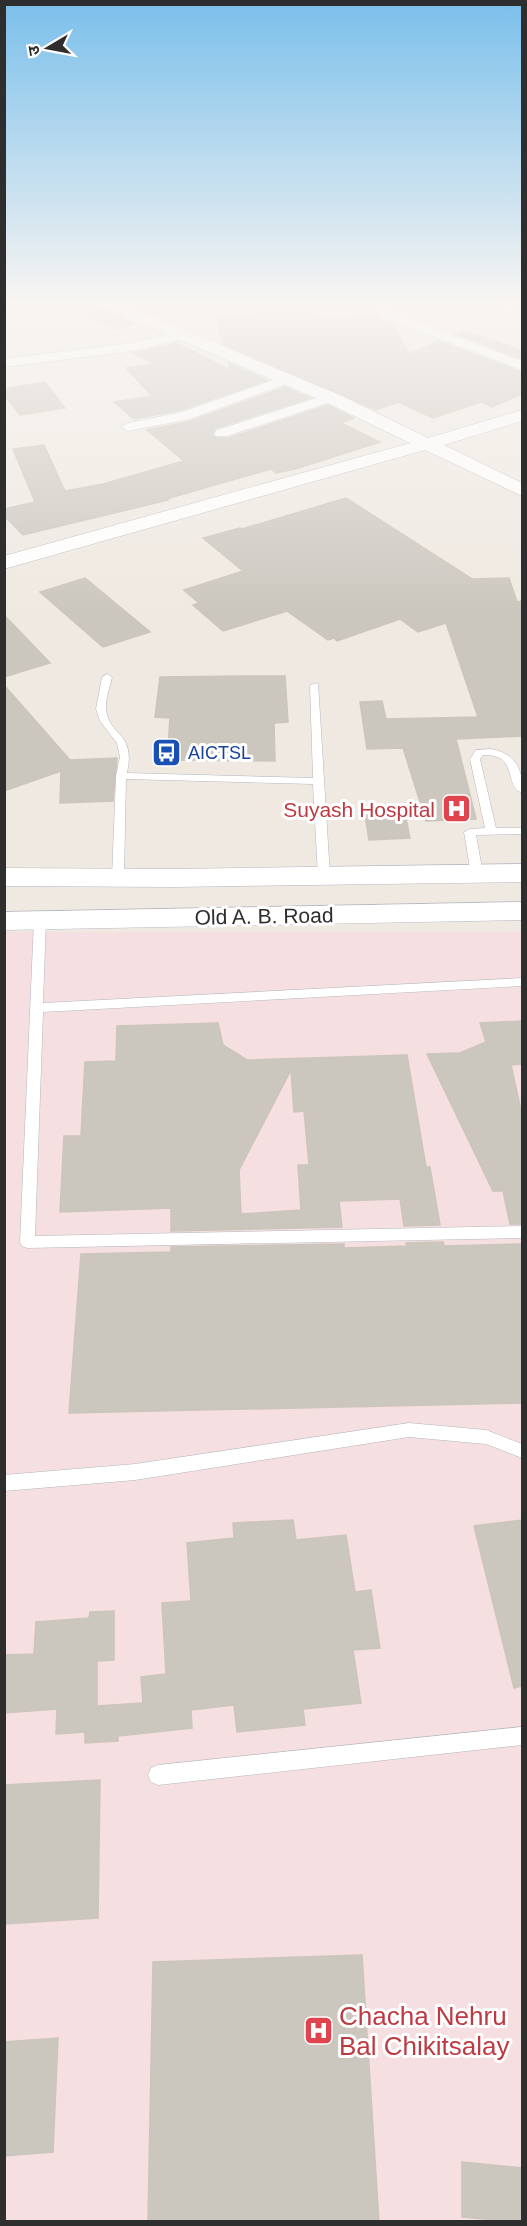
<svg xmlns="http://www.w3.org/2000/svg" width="527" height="2226" font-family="Helvetica,'Noto Sans Devanagari',sans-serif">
  <rect width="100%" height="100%" fill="#efe9e1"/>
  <path fill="#f5dfe0" d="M 4,932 L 522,932 L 522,2221 L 5,2221 Z"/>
  <g fill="#cbc7bf" stroke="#cbc5ba" stroke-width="1.5" fill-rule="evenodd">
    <path d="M 62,303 L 97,303 L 100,308 L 135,323 L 116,329 Z"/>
    <path d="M 125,303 L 183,303 L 184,308 L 158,316 Z"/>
    <path d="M 317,311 L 320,319 L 378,317 L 394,324 L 409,354 L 439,341 L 522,372 L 522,394 L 492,407 L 481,402 L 433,418 L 398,402 L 376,410 L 223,344 L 216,315 Z"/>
    <path d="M 463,331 L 522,350 L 522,359 L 456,334 Z"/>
    <path d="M 176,343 L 230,370 L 229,363 L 267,380 L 181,410 L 134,419 L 114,402 L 152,396 L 126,368 L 154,364 L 133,353 Z"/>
    <path d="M 45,382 L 65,408 L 20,415 L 4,395 L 4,389 Z"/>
    <path d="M 285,387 L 310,398 L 216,428 L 212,435 L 217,438 L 228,438 L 328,405 L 354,418 L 341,423 L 380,442 L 295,469 L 276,473 L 271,469 L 166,499 L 168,500 L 23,535 L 4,516 L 4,509 L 35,502 L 13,449 L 44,445 L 65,491 L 103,484 L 184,461 L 147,430 L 191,421 Z"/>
    <path d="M 346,498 L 472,579 L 509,578 L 517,602 L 522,601 L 522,736 L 456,739 L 476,819 L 426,821 L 403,748 L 367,749 L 360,702 L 382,701 L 386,719 L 478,717 L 446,623 L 418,632 L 400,619 L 337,641 L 334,638 L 328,640 L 287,611 L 223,631 L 193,605 L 199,603 L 184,590 L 243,571 L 203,538 L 240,528 L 242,529 Z"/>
    <path d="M 85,578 L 150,632 L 103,647 L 40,592 Z"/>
    <path d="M 4,615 L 50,663 L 4,677 Z"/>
    <path d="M 244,676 L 285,676 L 288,722 L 274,723 L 275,761 L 167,760 L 170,718 L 155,717 L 160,677 Z"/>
    <path d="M 4,685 L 70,760 L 117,758 L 113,801 L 60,803 L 61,771 L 4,791 Z"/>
    <path d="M 405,814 L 410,838 L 369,840 L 365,815 Z"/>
    <path d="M 522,1021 L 522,1064 L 511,1065 L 522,1115 L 522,1224 L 510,1224 L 503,1191 L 493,1191 L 427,1054 L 460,1053 L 486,1042 L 480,1023 Z"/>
    <path d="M 218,1023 L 223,1045 L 247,1060 L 407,1055 L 426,1167 L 430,1167 L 440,1225 L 404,1226 L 400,1199 L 339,1201 L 342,1227 L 171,1231 L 171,1208 L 60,1212 L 64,1136 L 81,1136 L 85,1062 L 116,1061 L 117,1026 ZM 291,1070 L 294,1112 L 304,1111 L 309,1165 L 298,1165 L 301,1210 L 241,1214 L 239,1170 Z"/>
    <path d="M 443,1242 L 444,1246 L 522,1244 L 522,1403 L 69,1413 L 81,1254 L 171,1252 L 171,1247 L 344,1244 L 344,1248 L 407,1246 L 406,1243 Z"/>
    <path d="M 293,1520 L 296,1540 L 346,1535 L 355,1592 L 371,1590 L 380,1648 L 353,1650 L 361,1703 L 303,1709 L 305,1725 L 237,1732 L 234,1705 L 191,1710 L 192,1728 L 118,1736 L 118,1741 L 85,1743 L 85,1732 L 56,1734 L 57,1709 L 4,1713 L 4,1655 L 34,1654 L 36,1622 L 89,1618 L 90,1612 L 114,1611 L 114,1660 L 97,1661 L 97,1706 L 143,1703 L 141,1677 L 166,1674 L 162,1603 L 191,1601 L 187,1543 L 234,1538 L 233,1523 Z"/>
    <path d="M 522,1520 L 522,1686 L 514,1688 L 474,1526 Z"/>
    <path d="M 100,1780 L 98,1918 L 4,1924 L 4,1785 Z"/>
    <path d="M 362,1955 L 379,2222 L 148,2222 L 153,1962 Z"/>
    <path d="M 58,2038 L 53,2152 L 4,2156 L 4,2042 Z"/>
    <path d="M 462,2162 L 522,2168 L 522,2222 L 462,2217 Z"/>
  </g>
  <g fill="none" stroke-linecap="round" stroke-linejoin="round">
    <defs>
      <g id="lane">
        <path d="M 107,674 L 112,677 C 110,687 105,700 106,709 C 109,737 136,731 127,773 L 313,778 L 310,685 L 318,683 L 330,876 L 328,879 L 324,880 L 318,876 L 313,784 L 126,779 L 124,877 L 118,881 L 114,880 L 112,877 L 116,776 L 120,757 L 117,743 L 100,721 L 96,709 L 102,677 Z"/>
        <path d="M 491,749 C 515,753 524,770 522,793 C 503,785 519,754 483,755 L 480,759 L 496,828 L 522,828 L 522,834 L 476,835 L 483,874 L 477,878 L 471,874 L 464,832 L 470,829 L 485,828 L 470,759 L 476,750 Z"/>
        <path d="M 40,916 L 46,920 L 43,1003 L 522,978 L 522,986 L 43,1012 L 35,1236 L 522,1226 L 522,1238 L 27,1248 L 22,1246 L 20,1242 L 34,920 Z"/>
        <path d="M 409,1423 L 486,1430 L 522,1444 L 522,1458 L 486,1444 L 409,1437 L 135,1480 L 4,1491 L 4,1475 L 135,1464 Z"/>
        <path d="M 522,1727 L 522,1745 L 158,1785 L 151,1782 L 148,1775 L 151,1768 L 158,1765 Z"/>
      </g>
      <g id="street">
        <path d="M 385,309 L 522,361 L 522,370 L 380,316 L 379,313 L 380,310 Z"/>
        <path d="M 182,331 L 187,332 L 189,335 L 187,338 L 132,351 L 4,367 L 4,359 L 132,343 Z"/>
        <path d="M 287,375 L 292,376 L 294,379 L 292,382 L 190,419 L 128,431 L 121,427 L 128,423 L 182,412 Z"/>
        <path d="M 329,394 L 334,395 L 336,398 L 334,401 L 227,436 L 217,436 L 214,433 L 217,430 Z"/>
      </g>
      <g id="secondary">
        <path d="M 99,303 L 120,303 L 342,396 L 428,438 L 522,410 L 522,421 L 444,445 L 522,483 L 522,496 L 425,450 L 4,569 L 4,556 L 410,443 L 330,404 L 101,306 Z"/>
        <path d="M 522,864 L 522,882 L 173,887 L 4,886 L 4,868 L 173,869 Z"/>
        <path d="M 522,902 L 522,920 L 4,930 L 4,912 Z"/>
      </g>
    </defs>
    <use href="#lane" stroke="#b4b7c1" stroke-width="1"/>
    <use href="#street" stroke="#b4b7c1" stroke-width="1"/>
    <use href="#secondary" stroke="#b4b7c1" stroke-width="1"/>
    <use href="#lane" fill="#fff" fill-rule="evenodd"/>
    <use href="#street" fill="#fff" fill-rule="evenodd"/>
    <use href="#secondary" fill="#fff" fill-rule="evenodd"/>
  </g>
  <linearGradient id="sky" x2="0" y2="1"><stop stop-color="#7abfeb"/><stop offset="0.49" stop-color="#f8f5f2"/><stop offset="1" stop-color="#f8f5f2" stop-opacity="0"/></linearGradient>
  <rect width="527" height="614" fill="url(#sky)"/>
  <defs>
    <symbol id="bus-square" viewBox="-11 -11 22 22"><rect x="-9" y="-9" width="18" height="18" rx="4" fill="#1a4fb4" stroke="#fff"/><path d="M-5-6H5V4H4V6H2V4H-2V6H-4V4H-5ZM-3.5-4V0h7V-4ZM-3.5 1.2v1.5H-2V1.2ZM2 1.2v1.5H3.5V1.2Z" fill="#fff"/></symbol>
    <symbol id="hospital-square" viewBox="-11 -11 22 22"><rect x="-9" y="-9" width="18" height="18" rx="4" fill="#e0444e" stroke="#fff"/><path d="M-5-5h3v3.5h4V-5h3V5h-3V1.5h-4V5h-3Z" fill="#fff"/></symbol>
  </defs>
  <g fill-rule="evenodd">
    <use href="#bus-square" x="150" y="736" width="33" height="33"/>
    <use href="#hospital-square" x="440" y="792" width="33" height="33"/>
    <use href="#hospital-square" x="302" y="2014" width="33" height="33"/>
  </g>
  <g text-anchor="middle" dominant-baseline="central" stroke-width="6" stroke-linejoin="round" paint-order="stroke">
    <g font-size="18" fill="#164399" stroke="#fff" text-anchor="start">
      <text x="188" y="753">AICTSL</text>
    </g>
    <g font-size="21" fill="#be3a42" stroke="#fff" text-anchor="end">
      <text x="435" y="809">Suyash Hospital</text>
    </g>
    <g font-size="21" fill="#2e2e2e" stroke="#fff">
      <text transform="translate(264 916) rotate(-1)">Old A. B. Road</text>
    </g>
    <g font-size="26" fill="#be3a42" stroke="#fff" text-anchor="start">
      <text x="339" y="2016">Chacha Nehru<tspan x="339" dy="30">Bal Chikitsalay</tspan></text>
    </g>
  </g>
  <rect width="527" height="2226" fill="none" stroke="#2e2e2e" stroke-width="12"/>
  <g transform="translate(48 48) rotate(260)" stroke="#ffffff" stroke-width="4.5" paint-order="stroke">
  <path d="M0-4.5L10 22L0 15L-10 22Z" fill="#2e2e2e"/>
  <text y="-9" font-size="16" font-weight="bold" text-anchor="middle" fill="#2e2e2e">उ</text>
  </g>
</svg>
